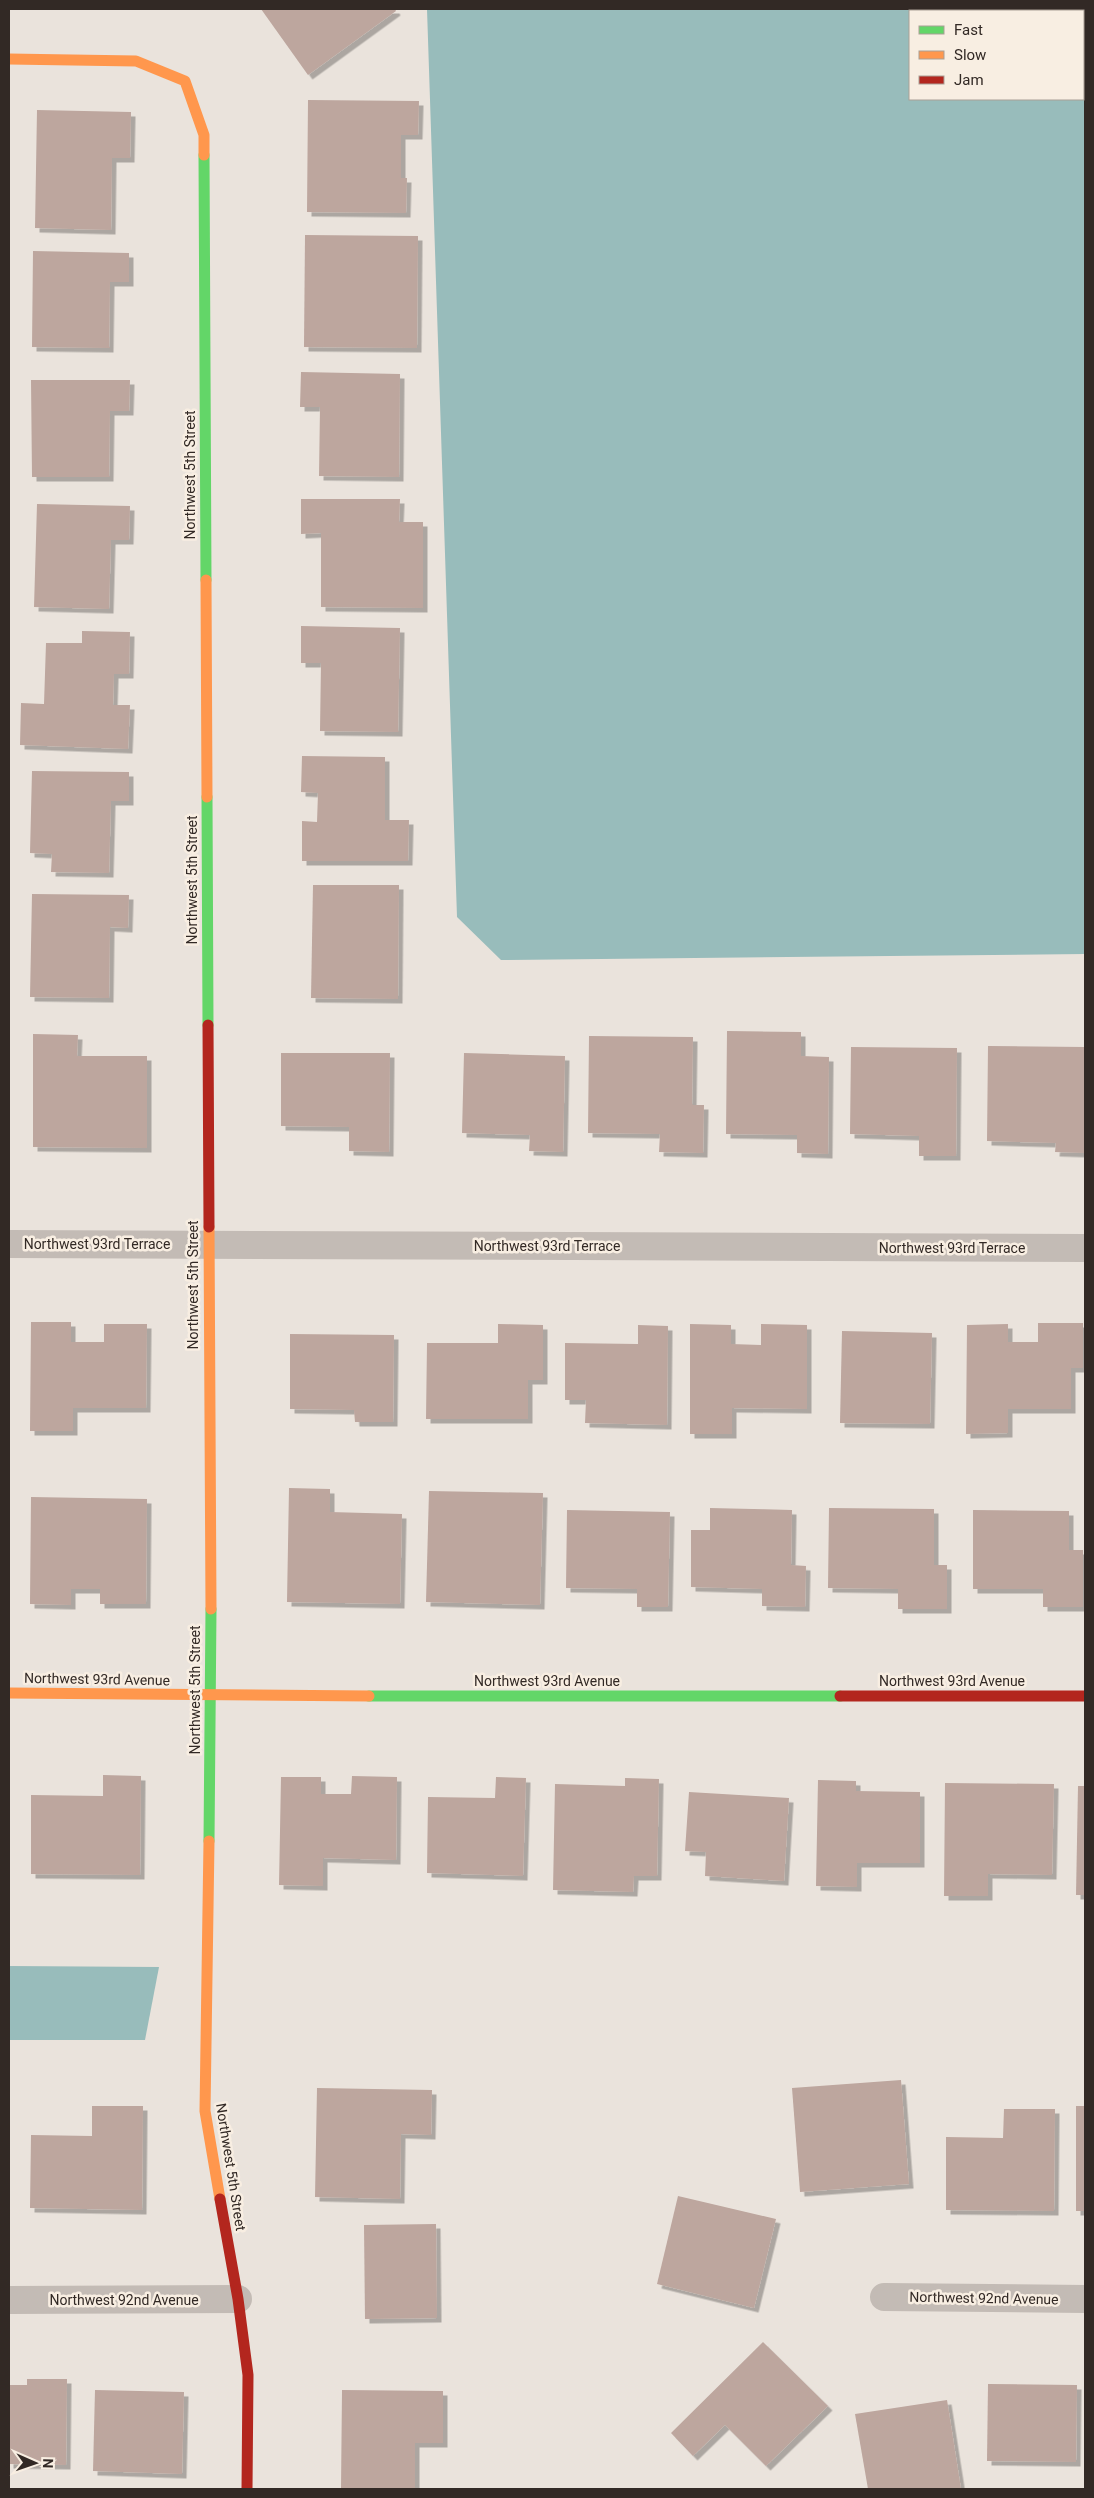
<svg xmlns="http://www.w3.org/2000/svg" width="1094" height="2498" font-family="Roboto,sans-serif">
  <defs>
    <filter id="shadow"><feDropShadow dx="4.5" dy="4.5" stdDeviation="0" flood-color="#0004"/></filter>
  </defs>
  <rect width="100%" height="100%" fill="#eae3dc"/>
  <g fill="#98bcbb" fill-rule="evenodd">
    <path d="M 427,9 L 1085,9 L 1085,954 L 501,960 L 457,917 ZM 910,11 L 1083,11 L 1083,99 L 910,99 Z"/>
    <path d="M 9,1966 L 159,1967 L 145,2040 L 9,2040 Z"/>
  </g>
  <g fill="#bda69e" filter="url(#shadow)">
    <path d="M 261,9 L 395,9 L 396,11 L 308,75 Z"/>
    <path d="M 308,100 L 419,101 L 418,135 L 401,135 L 401,178 L 407,178 L 406,213 L 307,212 Z"/>
    <path d="M 37,110 L 131,112 L 130,158 L 112,158 L 111,230 L 35,228 Z"/>
    <path d="M 305,235 L 418,236 L 417,348 L 304,347 Z"/>
    <path d="M 33,251 L 129,253 L 129,282 L 110,282 L 109,348 L 32,347 Z"/>
    <path d="M 301,372 L 400,374 L 399,477 L 319,476 L 320,407 L 300,407 Z"/>
    <path d="M 31,380 L 130,380 L 129,411 L 110,411 L 109,477 L 32,477 Z"/>
    <path d="M 301,499 L 400,499 L 399,522 L 423,522 L 423,608 L 321,607 L 321,533 L 301,534 Z"/>
    <path d="M 37,504 L 130,506 L 129,540 L 111,540 L 109,609 L 34,607 Z"/>
    <path d="M 301,626 L 400,628 L 398,732 L 320,731 L 321,663 L 301,663 Z"/>
    <path d="M 82,631 L 130,632 L 129,674 L 114,674 L 113,705 L 130,705 L 128,749 L 20,745 L 21,703 L 44,704 L 46,643 L 82,643 Z"/>
    <path d="M 302,756 L 385,757 L 385,820 L 409,820 L 408,861 L 302,861 L 302,821 L 317,822 L 318,793 L 301,792 Z"/>
    <path d="M 32,771 L 129,772 L 129,801 L 111,801 L 109,873 L 51,872 L 52,854 L 30,853 Z"/>
    <path d="M 313,885 L 399,885 L 398,999 L 311,998 Z"/>
    <path d="M 32,894 L 129,895 L 128,928 L 110,927 L 109,998 L 30,997 Z"/>
    <path d="M 727,1031 L 801,1032 L 801,1056 L 829,1057 L 828,1154 L 797,1153 L 797,1135 L 726,1134 Z"/>
    <path d="M 33,1034 L 78,1035 L 77,1056 L 147,1056 L 147,1148 L 33,1147 Z"/>
    <path d="M 589,1036 L 693,1037 L 692,1105 L 704,1105 L 703,1153 L 659,1152 L 660,1134 L 588,1133 Z"/>
    <path d="M 988,1046 L 1085,1047 L 1085,1153 L 1055,1152 L 1056,1143 L 987,1141 Z"/>
    <path d="M 851,1047 L 957,1048 L 956,1156 L 919,1156 L 919,1136 L 850,1134 Z"/>
    <path d="M 281,1053 L 390,1053 L 389,1152 L 349,1151 L 349,1127 L 281,1126 Z"/>
    <path d="M 464,1053 L 565,1056 L 563,1152 L 529,1151 L 530,1135 L 462,1133 Z"/>
    <path d="M 31,1322 L 71,1322 L 71,1342 L 104,1342 L 104,1324 L 147,1324 L 146,1408 L 73,1408 L 73,1431 L 30,1431 Z"/>
    <path d="M 1038,1323 L 1083,1323 L 1083,1368 L 1071,1368 L 1071,1409 L 1008,1409 L 1008,1433 L 966,1434 L 967,1325 L 1008,1324 L 1008,1342 L 1038,1342 Z"/>
    <path d="M 498,1324 L 543,1325 L 543,1380 L 528,1380 L 528,1419 L 426,1419 L 427,1343 L 498,1343 Z"/>
    <path d="M 690,1324 L 731,1325 L 731,1344 L 761,1345 L 761,1324 L 807,1325 L 807,1409 L 732,1408 L 732,1434 L 690,1434 Z"/>
    <path d="M 638,1325 L 668,1326 L 667,1425 L 585,1423 L 586,1400 L 565,1400 L 565,1343 L 638,1344 Z"/>
    <path d="M 842,1331 L 932,1333 L 930,1424 L 840,1423 Z"/>
    <path d="M 290,1334 L 394,1335 L 393,1422 L 355,1422 L 354,1410 L 290,1409 Z"/>
    <path d="M 289,1488 L 330,1489 L 330,1512 L 402,1514 L 400,1604 L 287,1602 Z"/>
    <path d="M 429,1491 L 543,1493 L 540,1605 L 426,1602 Z"/>
    <path d="M 31,1497 L 147,1499 L 146,1604 L 100,1604 L 100,1589 L 71,1589 L 71,1605 L 30,1604 Z"/>
    <path d="M 710,1508 L 792,1510 L 791,1565 L 806,1566 L 805,1607 L 762,1606 L 762,1589 L 691,1587 L 691,1530 L 710,1530 Z"/>
    <path d="M 829,1508 L 934,1509 L 934,1565 L 947,1565 L 947,1609 L 898,1609 L 898,1589 L 828,1588 Z"/>
    <path d="M 567,1510 L 670,1512 L 668,1607 L 637,1607 L 637,1589 L 566,1588 Z"/>
    <path d="M 973,1510 L 1069,1511 L 1069,1550 L 1083,1550 L 1083,1607 L 1043,1607 L 1043,1589 L 973,1589 Z"/>
    <path d="M 103,1775 L 141,1776 L 140,1875 L 31,1874 L 31,1795 L 103,1796 Z"/>
    <path d="M 352,1776 L 397,1777 L 396,1860 L 323,1858 L 323,1886 L 279,1885 L 281,1777 L 321,1777 L 321,1794 L 351,1794 Z"/>
    <path d="M 496,1777 L 526,1778 L 523,1876 L 427,1873 L 428,1797 L 495,1798 Z"/>
    <path d="M 625,1778 L 659,1779 L 657,1876 L 634,1876 L 633,1892 L 553,1890 L 555,1784 L 625,1786 Z"/>
    <path d="M 818,1780 L 856,1781 L 856,1791 L 920,1792 L 920,1863 L 857,1863 L 857,1887 L 816,1886 Z"/>
    <path d="M 945,1783 L 1054,1784 L 1052,1875 L 988,1874 L 988,1896 L 944,1896 Z"/>
    <path d="M 1078,1786 L 1085,1786 L 1085,1895 L 1076,1895 Z"/>
    <path d="M 689,1792 L 789,1798 L 784,1881 L 705,1876 L 706,1852 L 685,1851 Z"/>
    <path d="M 901,2080 L 909,2184 L 800,2192 L 792,2088 Z"/>
    <path d="M 317,2088 L 432,2090 L 431,2135 L 401,2134 L 400,2199 L 315,2197 Z"/>
    <path d="M 92,2106 L 143,2106 L 142,2210 L 30,2208 L 31,2135 L 92,2136 Z"/>
    <rect x="1076" y="2106" width="9" height="105"/>
    <path d="M 1004,2109 L 1055,2109 L 1054,2211 L 946,2210 L 946,2137 L 1003,2138 Z"/>
    <path d="M 678,2196 L 776,2219 L 754,2308 L 657,2284 Z"/>
    <path d="M 436,2224 L 437,2318 L 365,2319 L 364,2225 Z"/>
    <path d="M 763,2342 L 828,2406 L 766,2466 L 725,2425 L 693,2456 L 671,2433 Z"/>
    <path d="M 27,2379 L 67,2379 L 66,2465 L 9,2464 L 9,2385 L 27,2385 Z"/>
    <path d="M 988,2384 L 1077,2385 L 1076,2462 L 987,2461 Z"/>
    <path d="M 95,2390 L 184,2392 L 182,2474 L 93,2471 Z"/>
    <path d="M 342,2390 L 443,2391 L 443,2443 L 415,2443 L 415,2489 L 341,2489 Z"/>
    <path d="M 947,2400 L 961,2489 L 868,2489 L 855,2414 Z"/>
  </g>
  <g fill="none" stroke-linecap="round" stroke-linejoin="round">
    <g stroke="#c3bbb5" stroke-width="28">
      <path d="M 9,1244 L 1085,1248"/>
      <path d="M 884,2297 L 1085,2299"/>
      <path d="M 9,2300 L 238,2299"/>
    </g>
    <g stroke="#63d668" stroke-width="11">
      <path d="M 204,155 L 206,580"/>
      <path d="M 207,797 L 208,1025"/>
      <path d="M 369,1696 L 840,1696"/>
      <path d="M 209,1841 L 211,1609"/>
    </g>
    <g stroke="#ff974d" stroke-width="11">
      <path d="M 9,59 L 136,61 L 185,81 L 204,135 L 204,155"/>
      <path d="M 206,580 L 207,797"/>
      <path d="M 209,1227 L 211,1609"/>
      <path d="M 9,1693 L 369,1696"/>
      <path d="M 209,1841 L 205,2111 L 220,2199"/>
    </g>
    <g stroke="#b3261e" stroke-width="11">
      <path d="M 208,1025 L 209,1227"/>
      <path d="M 840,1696 L 1085,1696"/>
      <path d="M 220,2199 L 238,2299 L 248,2375 L 247,2489"/>
    </g>
  </g>
  <g text-anchor="middle" dominant-baseline="central" stroke-width="5" stroke-linejoin="round" paint-order="stroke">
    <g font-size="14" fill="#322925" stroke="#f8eee2">
      <text transform="translate(190 475) rotate(-90)">Northwest 5th Street</text>
      <text transform="translate(192 880) rotate(-90)">Northwest 5th Street</text>
      <text x="97" y="1244">Northwest 93rd Terrace</text>
      <text x="547" y="1246">Northwest 93rd Terrace</text>
      <text x="952" y="1248">Northwest 93rd Terrace</text>
      <text transform="translate(193 1285) rotate(-90)">Northwest 5th Street</text>
      <text transform="translate(97 1679) rotate(1)">Northwest 93rd Avenue</text>
      <text x="547" y="1681">Northwest 93rd Avenue</text>
      <text x="952" y="1681">Northwest 93rd Avenue</text>
      <text transform="translate(195 1690) rotate(-90)">Northwest 5th Street</text>
      <text transform="translate(231 2167) rotate(81)">Northwest 5th Street</text>
      <text transform="translate(984 2298) rotate(1)">Northwest 92nd Avenue</text>
      <text x="124" y="2300">Northwest 92nd Avenue</text>
    </g>
  </g>
  <rect width="1094" height="2498" fill="none" stroke="#322925" stroke-width="20"/>
  <rect x="909" y="10" width="175" height="90" fill="#f8eee2" stroke="#a99f96"/>
  <rect x="919" y="26" width="25" height="8" fill="#63d668" stroke="#a99f96"/>
  <text x="954" y="35" font-size="15" fill="#322925">Fast</text>
  <rect x="919" y="51" width="25" height="8" fill="#ff974d" stroke="#a99f96"/>
  <text x="954" y="60" font-size="15" fill="#322925">Slow</text>
  <rect x="919" y="76" width="25" height="8" fill="#b3261e" stroke="#a99f96"/>
  <text x="954" y="85" font-size="15" fill="#322925">Jam</text>
  <g transform="translate(35 2463) rotate(92)" stroke="#f8eee2" stroke-width="4" paint-order="stroke">
  <path d="M0-4L9 19L0 12L-9 19Z" fill="#322925"/>
  <text y="-8" font-size="14" font-weight="bold" text-anchor="middle" fill="#322925">N</text>
  </g>
</svg>
